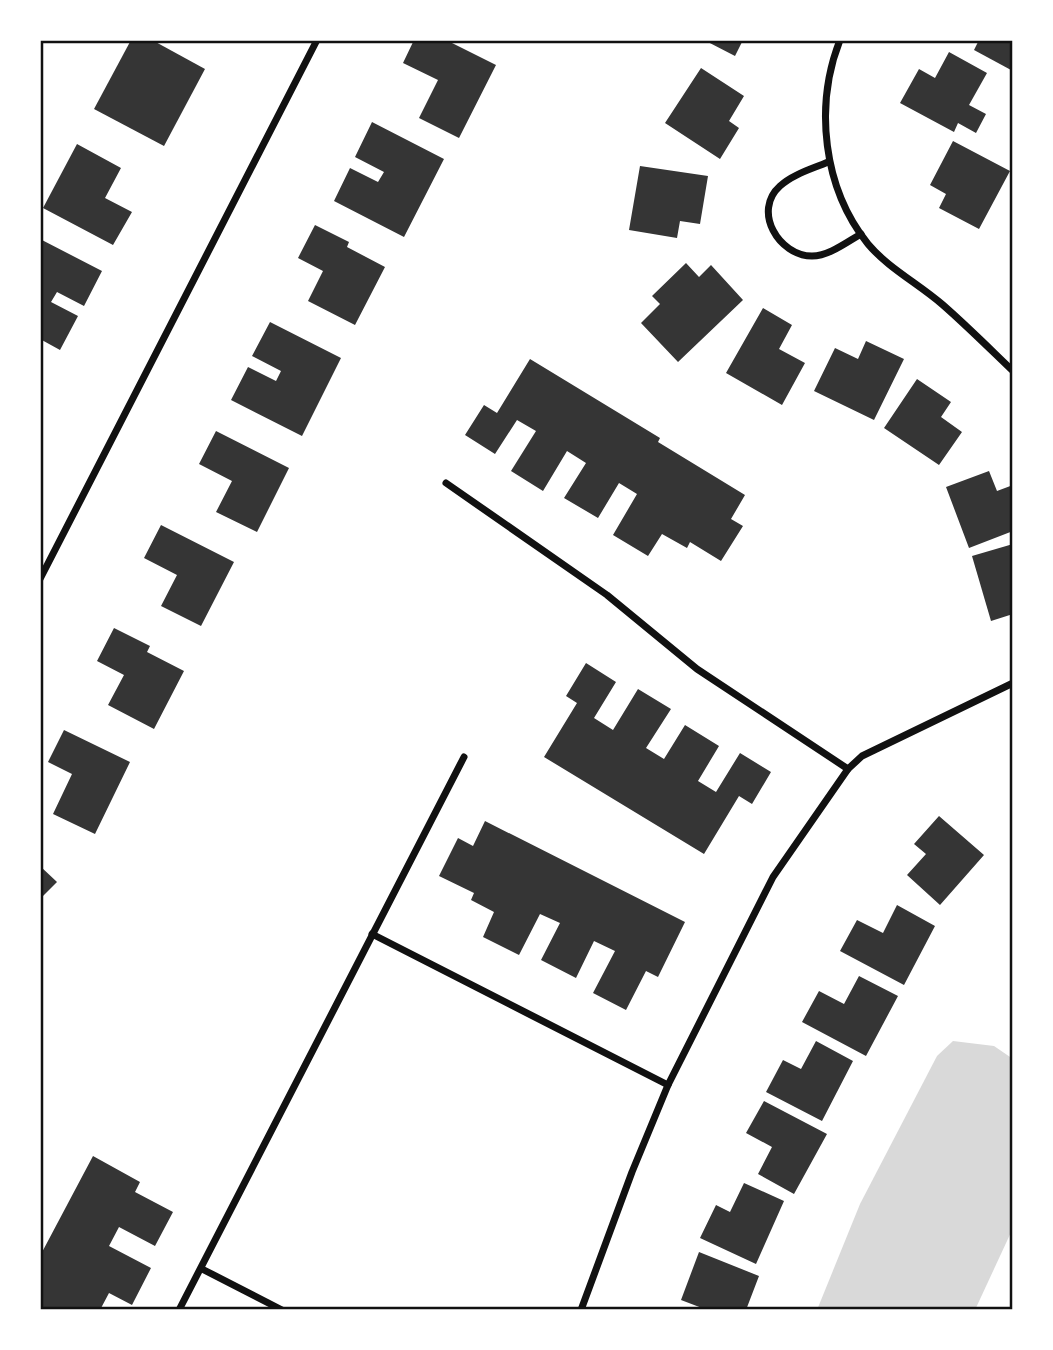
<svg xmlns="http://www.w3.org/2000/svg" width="1053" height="1350" font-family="Cabin,sans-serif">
  <rect width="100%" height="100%" fill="#fff"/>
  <path fill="#d9d9d9" d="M 953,1041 L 994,1046 L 1013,1059 L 1013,1228 L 975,1310 L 817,1310 L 860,1204 L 937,1056 Z"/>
  <g fill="#353535">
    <path d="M 131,40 L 152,40 L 205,69 L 164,146 L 94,109 Z"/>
    <path d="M 414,40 L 446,40 L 496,65 L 459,138 L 419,118 L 438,80 L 403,63 Z"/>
    <path d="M 704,40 L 743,40 L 735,56 Z"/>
    <path d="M 979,40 L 1013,40 L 1011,70 L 974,50 Z"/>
    <path d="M 949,52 L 987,73 L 969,105 L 986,114 L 976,133 L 958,123 L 954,132 L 900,103 L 919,69 L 935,78 Z"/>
    <path d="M 701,68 L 744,96 L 729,121 L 739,128 L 720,159 L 665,123 Z"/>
    <path d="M 372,122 L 444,159 L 404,237 L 334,201 L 350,168 L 378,182 L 384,172 L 355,157 Z"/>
    <path d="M 953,141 L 1010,171 L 979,229 L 939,208 L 946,194 L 930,185 Z"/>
    <path d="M 77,144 L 121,168 L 105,198 L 132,212 L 113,245 L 43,208 Z"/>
    <path d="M 640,166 L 708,176 L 700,224 L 680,221 L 677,238 L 629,230 Z"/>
    <path d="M 315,225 L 349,242 L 347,247 L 385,267 L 355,325 L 308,301 L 323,271 L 298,258 Z"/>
    <path d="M 40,239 L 102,271 L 84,306 L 57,292 L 51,302 L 78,316 L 60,350 L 40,339 Z"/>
    <path d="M 686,263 L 699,277 L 711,265 L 743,300 L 678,362 L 641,323 L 660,304 L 652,296 Z"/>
    <path d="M 763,308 L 792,325 L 779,349 L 805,363 L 782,405 L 726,373 Z"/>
    <path d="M 270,322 L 341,358 L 302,436 L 231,400 L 248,367 L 276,381 L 281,371 L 252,356 Z"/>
    <path d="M 866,341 L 904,359 L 874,420 L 814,391 L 835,348 L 858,359 Z"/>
    <path d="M 530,359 L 660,438 L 658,442 L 745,495 L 731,519 L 743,526 L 721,561 L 690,542 L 687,548 L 662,534 L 648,556 L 613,535 L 637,494 L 619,483 L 598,518 L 564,498 L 586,463 L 567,451 L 543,491 L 511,471 L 536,431 L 517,420 L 495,454 L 465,435 L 484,405 L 497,413 Z"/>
    <path d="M 917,379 L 951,402 L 941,417 L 962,432 L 939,465 L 884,428 Z"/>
    <path d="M 216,431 L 289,468 L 257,532 L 216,512 L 232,481 L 199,464 Z"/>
    <path d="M 989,471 L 997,491 L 1013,485 L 1013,531 L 969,548 L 946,487 Z"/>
    <path d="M 161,525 L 234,562 L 201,626 L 161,606 L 177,575 L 144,558 Z"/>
    <path d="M 1013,544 L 1013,614 L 991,621 L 972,556 Z"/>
    <path d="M 114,628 L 150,646 L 147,652 L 184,671 L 154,729 L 108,705 L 124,675 L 97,661 Z"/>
    <path d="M 586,663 L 616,682 L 594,718 L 613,730 L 638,689 L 671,709 L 646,748 L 664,759 L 685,725 L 719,746 L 698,781 L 716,792 L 740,753 L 771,772 L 752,804 L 739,796 L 704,854 L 544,757 L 577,703 L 566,696 Z"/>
    <path d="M 64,730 L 130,762 L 95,834 L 53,814 L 72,774 L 48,762 Z"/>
    <path d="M 939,816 L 984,855 L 940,905 L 907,875 L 926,854 L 914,844 Z"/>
    <path d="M 485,821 L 685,922 L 658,977 L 646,971 L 626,1010 L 593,993 L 615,951 L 594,941 L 576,978 L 541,960 L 560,923 L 540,914 L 519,955 L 483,937 L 494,912 L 471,900 L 474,893 L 439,876 L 458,838 L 473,846 Z"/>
    <path d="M 40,866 L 57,882 L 40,899 Z"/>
    <path d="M 897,905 L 935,926 L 904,985 L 840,951 L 857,920 L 883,933 Z"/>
    <path d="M 859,976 L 898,996 L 866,1056 L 802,1022 L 819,991 L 844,1004 Z"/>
    <path d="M 816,1041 L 853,1061 L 822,1121 L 766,1092 L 783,1060 L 801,1069 Z"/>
    <path d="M 764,1101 L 827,1134 L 794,1194 L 758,1174 L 772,1147 L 746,1133 Z"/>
    <path d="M 93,1156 L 140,1182 L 135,1192 L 173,1212 L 155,1246 L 119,1227 L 109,1246 L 151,1268 L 132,1305 L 109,1293 L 100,1310 L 40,1310 L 40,1256 Z"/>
    <path d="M 744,1183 L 784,1201 L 756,1264 L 700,1238 L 716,1205 L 730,1212 Z"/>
    <path d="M 699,1252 L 759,1276 L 746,1310 L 701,1310 L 702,1308 L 681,1300 Z"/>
  </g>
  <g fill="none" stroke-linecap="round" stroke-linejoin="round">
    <g stroke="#111" stroke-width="7">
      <path d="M 840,40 C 814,106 823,188 868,244 C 888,268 919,284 943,305 C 967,326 990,349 1013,371"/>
      <path d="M 828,162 C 812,169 793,174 780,186 C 752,211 779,256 812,256 C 829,256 847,242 861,234"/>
      <path d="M 446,483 L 607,595 L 697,669 L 848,769"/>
      <path d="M 40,579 L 317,40"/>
      <path d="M 372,934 L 668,1085"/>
      <path d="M 202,1269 L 282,1310"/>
      <path d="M 179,1310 L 464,757"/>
      <path d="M 581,1310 L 632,1172 L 668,1085 L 773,877 L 848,769 L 862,756 L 1013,683"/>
    </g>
  </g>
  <rect width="1053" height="1350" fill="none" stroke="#ffffff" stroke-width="84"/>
  <rect x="42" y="42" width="969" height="1266" fill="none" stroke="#111" stroke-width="2.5"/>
</svg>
